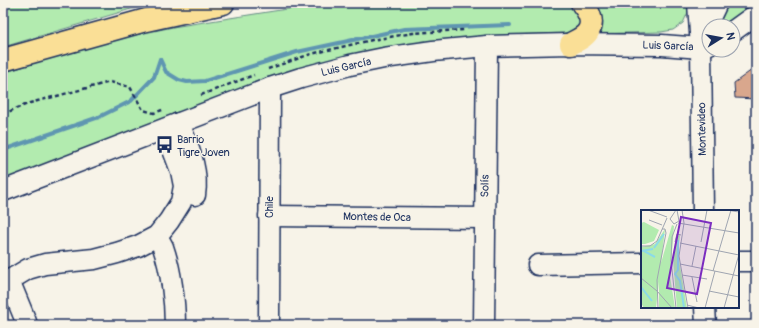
<svg xmlns="http://www.w3.org/2000/svg" width="759" height="328" font-family="Pangolin,sans-serif">
  <rect width="100%" height="100%" fill="#f7f3e8"/>
  <filter id="ink" filterUnits="userSpaceOnUse"><feTurbulence type="fractalNoise" baseFrequency=".025" numOctaves="2"/><feDisplacementMap in="SourceGraphic" scale="8" xChannelSelector="R" yChannelSelector="G"/><feConvolveMatrix kernelMatrix="1 2 1 2 8 2 1 2 1" color-interpolation-filters="sRGB"/></filter>
  <g filter="url(#ink)">
    <g fill="#b2ebaf" stroke="#668d86">
      <path d="M 3,3 L 158,3 L 131,9 L 3,47 Z"/>
      <path d="M 347,3 L 572,3 L 584,17 L 576,31 L 566,33 L 482,36 L 384,47 L 304,66 L 3,182 L 3,73 L 102,42 L 173,27 L 293,8 Z"/>
      <path d="M 592,3 L 688,3 L 689,10 L 683,23 L 673,30 L 661,32 L 590,34 Z"/>
      <path d="M 734,3 L 756,3 L 756,10 L 733,26 L 721,26 L 718,23 C 721,14 725,7 734,3 Z"/>
    </g>
    <g fill="none" stroke-linecap="round" stroke-linejoin="round">
      <g stroke="#5e96b1" stroke-width="4">
        <path d="M 160,59 L 166,72 L 179,80 L 187,82 L 205,81 L 297,52 L 404,29 L 510,25"/>
        <path d="M 3,150 L 99,117 L 131,101 L 154,77 L 160,59"/>
      </g>
    </g>
    <path fill="#d9a78d" stroke="#1b2f5e" d="M 756,67 L 756,99 L 735,98 L 734,83 Z"/>
    <g fill="none" stroke-linecap="round" stroke-linejoin="round">
      <defs>
        <g id="minor">
          <path d="M 698,3 L 701,48 L 703,211"/>
          <path d="M 733,31 L 751,18 L 756,16"/>
          <path d="M 704,36 L 707,24 L 717,3"/>
          <path d="M 179,123 C 188,147 199,169 195,195"/>
          <path d="M 3,191 L 270,88 L 301,78 L 350,65 L 384,58 L 433,51 L 487,46 L 571,44 L 662,45 L 701,48 L 709,44"/>
          <path d="M 269,216 L 485,218"/>
          <path d="M 157,236 C 159,240 161,243 163,247 C 171,270 175,301 175,325"/>
          <path d="M 738,261 L 756,261"/>
          <path d="M 538,265 L 642,263"/>
          <path d="M 9,280 L 25,319 L 27,325"/>
          <path d="M 3,284 L 28,269 L 45,264 L 94,259 L 117,253 L 138,246 L 157,236 L 169,221 L 181,202 L 184,186 L 181,171 L 165,129"/>
          <path d="M 705,307 L 706,325"/>
          <path d="M 269,325 L 270,88"/>
          <path d="M 484,325 L 487,46"/>
        </g>
        <g id="highway">
          <path d="M 571,44 C 576,41 586,37 589,30 C 594,21 588,10 582,3"/>
          <path d="M 3,60 L 146,20 L 223,3"/>
        </g>
      </defs>
      <use href="#minor" stroke="#1b2f5e" stroke-width="23"/>
      <use href="#highway" stroke="#1b2f5e" stroke-width="25"/>
      <g stroke="#1b2f5e" stroke-width="2.5" stroke-dasharray="4 3" stroke-linecap="butt">
        <path d="M 268,69 L 311,54 L 372,40 L 413,33 L 464,30"/>
        <path d="M 201,95 L 254,75"/>
        <path d="M 3,114 L 30,103 L 110,82 L 130,87 L 143,110 L 154,113 L 165,109"/>
      </g>
      <use href="#minor" stroke="#f7f3e8" stroke-width="20"/>
      <use href="#highway" stroke="#fadf96" stroke-width="22"/>
    </g>
  </g>
  <defs>
    <symbol id="bus-bare" viewBox="-9 -9 18 18"><path d="M-5-6H5V4H4V6H2V4H-2V6H-4V4H-5ZM-3.5-4V0h7V-4ZM-3.5 1.2v1.5H-2V1.2ZM2 1.2v1.5H3.5V1.2Z" fill="#1b2f5e" stroke="#f7f3e8" stroke-width="2.5" paint-order="stroke"/></symbol>
  </defs>
  <g fill-rule="evenodd">
    <use href="#bus-bare" x="152" y="132" width="25" height="25"/>
  </g>
  <g text-anchor="middle" dominant-baseline="central" stroke-width="3" stroke-linejoin="round" paint-order="stroke">
    <g font-size="11" fill="#1b2f5e" stroke="#f7f3e8">
      <text transform="translate(668 46) rotate(2)">Luis García</text>
      <text transform="translate(346 67) rotate(-13)">Luis García</text>
      <text transform="translate(702 129) rotate(-91)">Montevideo</text>
      <text transform="translate(485 186) rotate(-89)">Solís</text>
      <text transform="translate(269 207) rotate(-90)">Chile</text>
      <text transform="translate(377 217) rotate(1)">Montes de Oca</text>
    </g>
    <g font-size="11" fill="#1b2f5e" stroke="#f7f3e8" text-anchor="start">
      <text x="177" y="139">Barrio<tspan x="177" dy="13">Tigre Joven</tspan></text>
    </g>
  </g>
  <g transform="translate(641 210)">
    <rect width="98" height="98" fill="#f7f3e8"/>
    <path d="M 3,12 L 18,20 L 13,31 L 4,34 L 0,34 L 0,13 ZM 31,15 L 33,16 L 29,66 L 34,98 L 18,98 L 18,60 ZM 24,19 L 15,98 L 3,98 L 0,93 L 0,37 L 14,34 ZM 39,25 L 37,43 L 46,98 L 36,98 L 32,50 L 35,26 Z" fill="#b2ebaf"/>
    <path fill="none" stroke="#8bdbe8" stroke-width="2" d="M 37,30 L 37,60 L 34,64 L 39,71 L 43,98M 13,38 L 23,24M 0,41 L 12,39M 3,41 L 14,47M 0,77 L 11,91"/>
    <path fill="none" stroke="#9fa5b1" stroke-width="1" d="M 7,0 L 26,7M 35,0 L 29,9 L 33,14 L 38,11 L 36,0M 41,0 L 43,13 L 38,46 L 47,98M 85,0 L 98,2M 8,10 L 21,15M 37,13 L 98,23M 34,32 L 36,24 L 40,25M 60,32 L 66,0M 39,33 L 98,45M 0,36 L 9,36 L 16,31 L 26,8M 39,54 L 98,66M 51,56 L 55,36M 72,61 L 90,0M 41,65 L 66,69M 51,67 L 56,92M 0,68 L 16,81 L 31,98M 68,81 L 98,87M 46,95 L 58,98M 17,98 L 16,70 L 25,23 L 24,19 L 21,19M 35,98 L 30,50 L 31,27 L 36,14M 64,98 L 74,61M 83,98 L 98,44"/>
    <path fill="#7b2cbf" fill-opacity="0.15" stroke="#7b2cbf" stroke-width="2" d="M 40,7 L 70,13 L 56,84 L 26,78 Z"/>
    <rect width="98" height="98" fill="none" stroke="#1b2f5e" stroke-width="2"/>
  </g>
  <rect width="759" height="328" fill="none" stroke="#f7f3e8" stroke-width="16"/>
  <rect x="8" y="8" width="743" height="312" fill="none" stroke="#1b2f5e" stroke-width="1.5" filter="url(#ink)"/>
  <g transform="translate(721 38) rotate(79)"><circle r="19" fill="#f7f3e8" stroke="#9fa5b1"/>
  <path d="M0-3L7 15L0 10L-7 15Z" fill="#1b2f5e"/>
  <text y="-6" font-size="11" font-weight="bold" text-anchor="middle" fill="#1b2f5e">N</text>
  </g>
</svg>
